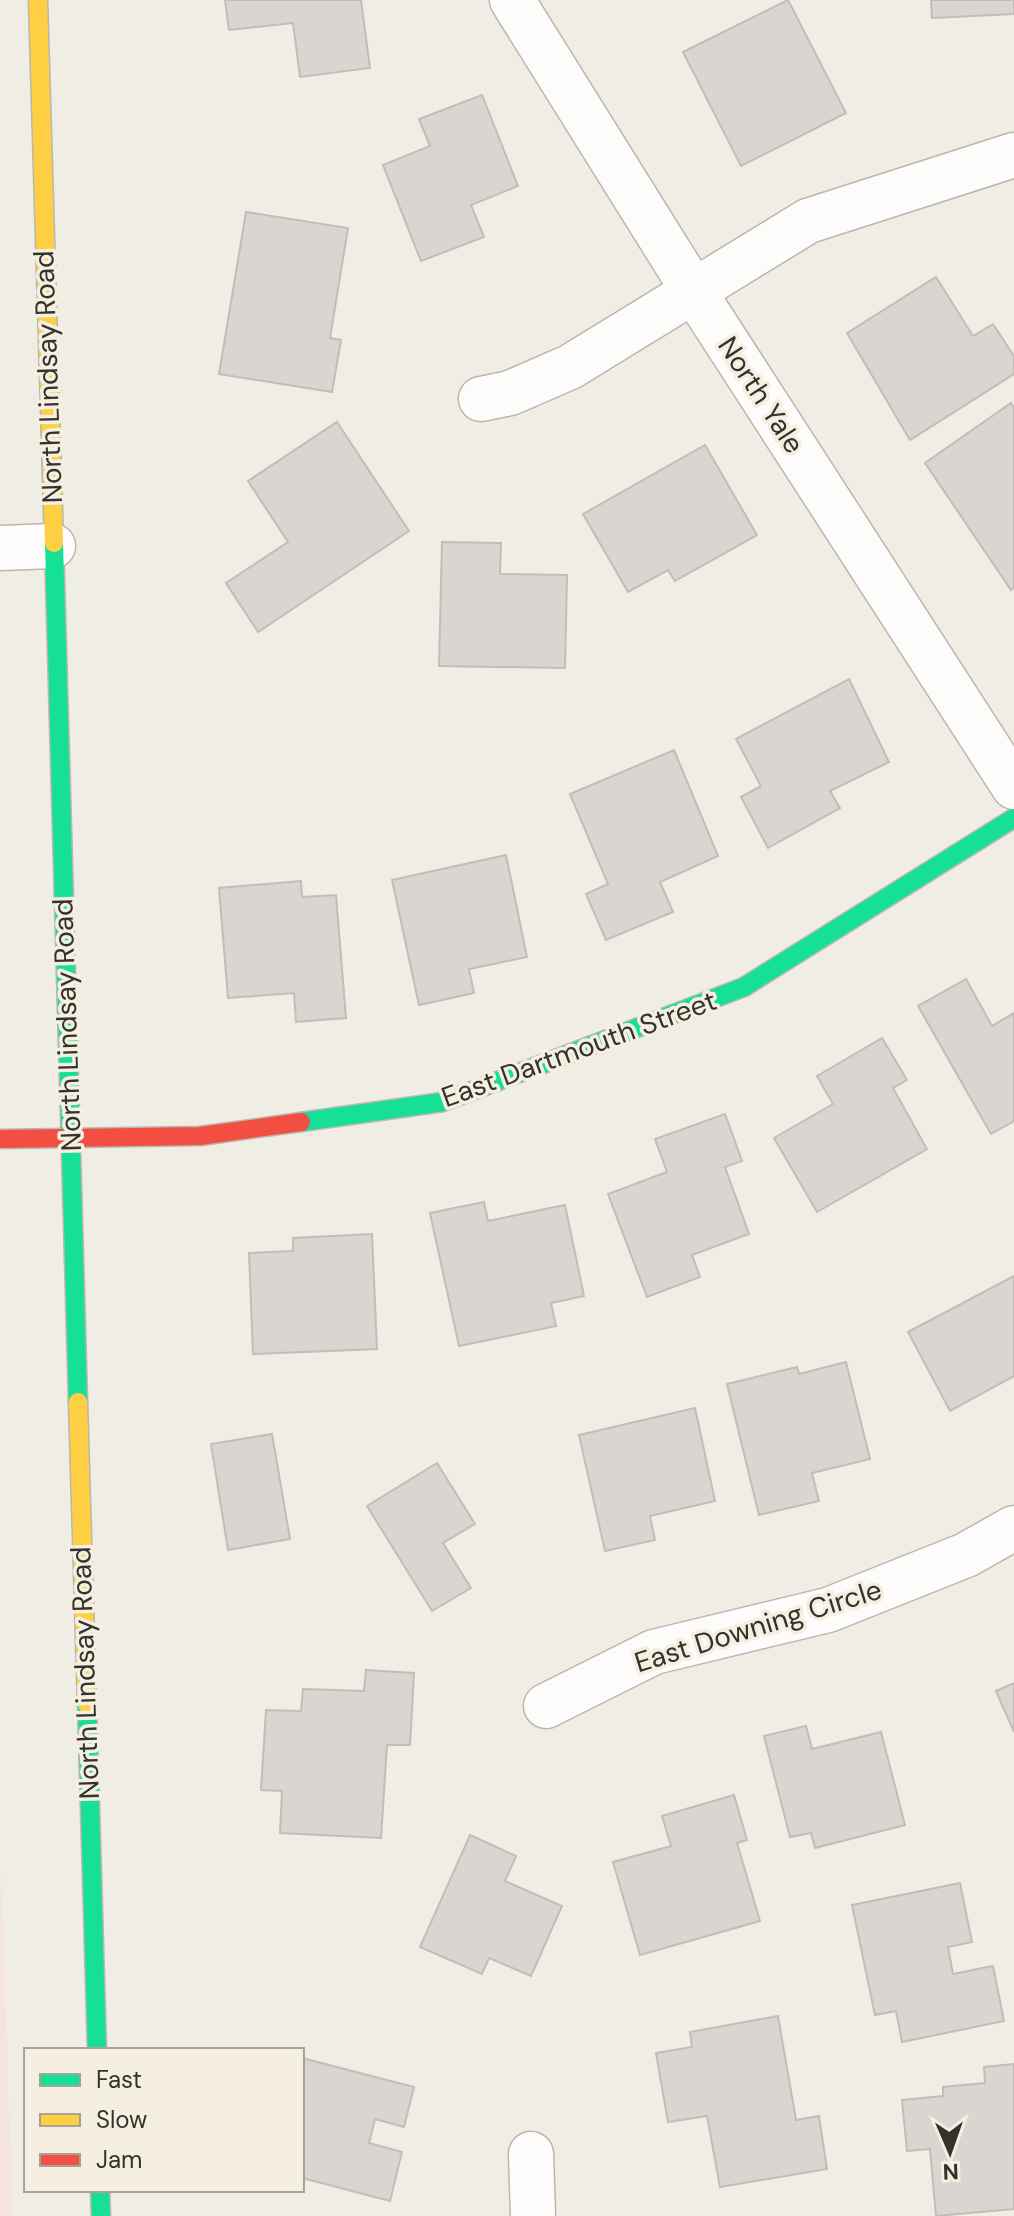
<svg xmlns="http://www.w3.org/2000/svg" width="1014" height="2216" font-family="'DM Sans',sans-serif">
  <rect width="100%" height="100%" fill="#f0ede4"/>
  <path fill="#f5e5de" d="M 0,1851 L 13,2216 L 0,2216 Z"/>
  <g fill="#dad5d1" stroke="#c1bdb8" stroke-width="2">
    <path d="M 225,0 L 361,0 L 370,68 L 300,77 L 293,23 L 229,30 Z"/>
    <path d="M 788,0 L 846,113 L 741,166 L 683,52 Z"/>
    <path d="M 931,0 L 1014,0 L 1014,14 L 932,18 Z"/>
    <path d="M 482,95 L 518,186 L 471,205 L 484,237 L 421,261 L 383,165 L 430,146 L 419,119 Z"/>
    <path d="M 246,212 L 348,228 L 330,338 L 341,340 L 332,392 L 219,374 Z"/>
    <path d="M 936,277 L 973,336 L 993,324 L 1014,356 L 1014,374 L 910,440 L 847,333 Z"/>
    <path d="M 1011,403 L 1014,408 L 1014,588 L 1011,590 L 925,463 Z"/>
    <path d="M 337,422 L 409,531 L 258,632 L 226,583 L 288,542 L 248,481 Z"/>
    <path d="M 705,445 L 757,535 L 675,581 L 668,570 L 628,592 L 583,514 Z"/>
    <path d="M 442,542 L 501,543 L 500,574 L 567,575 L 565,668 L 439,666 Z"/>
    <path d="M 849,679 L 889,762 L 830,791 L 840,808 L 768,848 L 741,797 L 761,786 L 736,739 Z"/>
    <path d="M 674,750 L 718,856 L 660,882 L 673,912 L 606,940 L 586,894 L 608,884 L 570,794 Z"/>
    <path d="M 506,855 L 527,957 L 469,969 L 474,993 L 419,1005 L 392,880 Z"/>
    <path d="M 301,881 L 302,897 L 336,895 L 346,1018 L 296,1022 L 294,993 L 228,998 L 219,888 Z"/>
    <path d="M 966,979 L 992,1026 L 1014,1013 L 1014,1121 L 991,1134 L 918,1006 Z"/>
    <path d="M 882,1038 L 907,1080 L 893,1088 L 927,1149 L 817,1212 L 774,1138 L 833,1104 L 817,1076 Z"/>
    <path d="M 725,1114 L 742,1161 L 725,1167 L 749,1234 L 692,1255 L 700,1277 L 647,1297 L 608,1194 L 667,1172 L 655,1139 Z"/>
    <path d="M 484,1202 L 488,1221 L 565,1205 L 584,1296 L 551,1303 L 556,1326 L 459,1346 L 430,1213 Z"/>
    <path d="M 372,1234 L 377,1349 L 253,1354 L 249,1253 L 293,1251 L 293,1238 Z"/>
    <path d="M 1014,1276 L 1014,1376 L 950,1411 L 908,1332 Z"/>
    <path d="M 846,1362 L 870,1459 L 812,1473 L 819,1501 L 759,1515 L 727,1384 L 797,1367 L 799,1374 Z"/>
    <path d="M 695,1408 L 715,1501 L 650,1516 L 655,1540 L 605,1551 L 579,1435 Z"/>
    <path d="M 272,1434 L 290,1539 L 228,1550 L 211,1444 Z"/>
    <path d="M 437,1463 L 475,1524 L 443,1543 L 471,1588 L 432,1611 L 367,1506 Z"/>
    <path d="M 366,1670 L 414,1673 L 410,1745 L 387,1745 L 381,1838 L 280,1833 L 282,1791 L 261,1790 L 266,1710 L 301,1711 L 303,1689 L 364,1691 Z"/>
    <path d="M 1014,1683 L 1014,1732 L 996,1691 Z"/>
    <path d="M 806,1726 L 812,1749 L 881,1732 L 905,1825 L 815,1848 L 811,1833 L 790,1837 L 764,1736 Z"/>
    <path d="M 734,1795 L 747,1840 L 737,1843 L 760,1921 L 640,1955 L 613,1862 L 671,1846 L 662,1816 Z"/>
    <path d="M 470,1835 L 516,1856 L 505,1881 L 562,1906 L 531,1976 L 489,1958 L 482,1974 L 420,1947 Z"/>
    <path d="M 960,1883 L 972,1942 L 948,1947 L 953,1974 L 993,1966 L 1004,2021 L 902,2042 L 896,2011 L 875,2015 L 852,1905 Z"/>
    <path d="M 778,2016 L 796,2120 L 819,2116 L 827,2169 L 720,2187 L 707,2116 L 668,2122 L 656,2053 L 692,2047 L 690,2032 Z"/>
    <path d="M 302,2058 L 414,2087 L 404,2127 L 375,2119 L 369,2143 L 402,2152 L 390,2201 L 302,2178 Z"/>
    <path d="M 1014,2064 L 1014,2209 L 936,2216 L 930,2149 L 907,2151 L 902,2100 L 943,2096 L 943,2087 L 985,2083 L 984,2067 Z"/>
  </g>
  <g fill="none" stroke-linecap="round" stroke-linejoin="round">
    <defs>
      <g id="street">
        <path d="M 512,0 L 693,290 L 1014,787"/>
        <path d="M 481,399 L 510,393 L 570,367 L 808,221 L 1014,155"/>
        <path d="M 0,548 L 53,546"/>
        <path d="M 546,1706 L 654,1652 L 828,1610 L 966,1555 L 1014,1528"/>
        <path d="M 531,2154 L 533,2216"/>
      </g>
      <g id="fast">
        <path d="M 54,543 L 78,1402"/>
        <path d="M 301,1122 L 443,1102 L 744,987 L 1014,818"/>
        <path d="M 87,1704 L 97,2050"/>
        <path d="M 100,2190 L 101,2216"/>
      </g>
      <g id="slow">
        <path d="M 38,0 L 54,543"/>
        <path d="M 78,1402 L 87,1704"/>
      </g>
      <path id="jam" d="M 0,1139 L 200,1136 L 301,1122"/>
    </defs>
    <use href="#street" stroke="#b9b7b0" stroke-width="47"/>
    <use href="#fast" stroke="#b9b7b0" stroke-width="21"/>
    <use href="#slow" stroke="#b9b7b0" stroke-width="21"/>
    <use href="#jam" stroke="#b9b7b0" stroke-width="21"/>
    <use href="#street" stroke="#fdfcfb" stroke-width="44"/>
    <use href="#fast" stroke="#16e098" stroke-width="18"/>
    <use href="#slow" stroke="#ffcf43" stroke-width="18"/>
    <use href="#jam" stroke="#f24e42" stroke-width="18"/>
  </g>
  <g text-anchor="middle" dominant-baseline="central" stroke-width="7" stroke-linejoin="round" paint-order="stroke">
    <g font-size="28" fill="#34322c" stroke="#f4efe0">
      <text transform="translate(48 377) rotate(-92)">North Lindsay Road</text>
      <text transform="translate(761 395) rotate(57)">North Yale</text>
      <text transform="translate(67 1025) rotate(-92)">North Lindsay Road</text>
      <text transform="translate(579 1049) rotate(-20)">East Dartmouth Street</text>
      <text transform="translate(758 1626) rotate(-17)">East Downing Circle</text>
      <text transform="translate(85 1673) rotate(-92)">North Lindsay Road</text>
    </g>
  </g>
  <rect x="24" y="2048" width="280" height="144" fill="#f4efe0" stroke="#a7a398" stroke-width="2"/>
  <rect x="40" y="2074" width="40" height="12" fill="#16e098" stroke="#a7a398" stroke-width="2"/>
  <text x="96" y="2088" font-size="24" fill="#34322c">Fast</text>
  <rect x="40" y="2114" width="40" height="12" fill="#ffcf43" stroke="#a7a398" stroke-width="2"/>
  <text x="96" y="2128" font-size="24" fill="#34322c">Slow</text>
  <rect x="40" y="2154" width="40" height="12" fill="#f24e42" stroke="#a7a398" stroke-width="2"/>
  <text x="96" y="2168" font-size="24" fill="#34322c">Jam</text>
  <g transform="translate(950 2152) rotate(178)" stroke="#f4efe0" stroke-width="6" paint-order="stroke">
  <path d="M0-6L14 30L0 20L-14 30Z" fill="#34322c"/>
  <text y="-12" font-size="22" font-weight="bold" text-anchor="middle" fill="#34322c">N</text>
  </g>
</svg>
